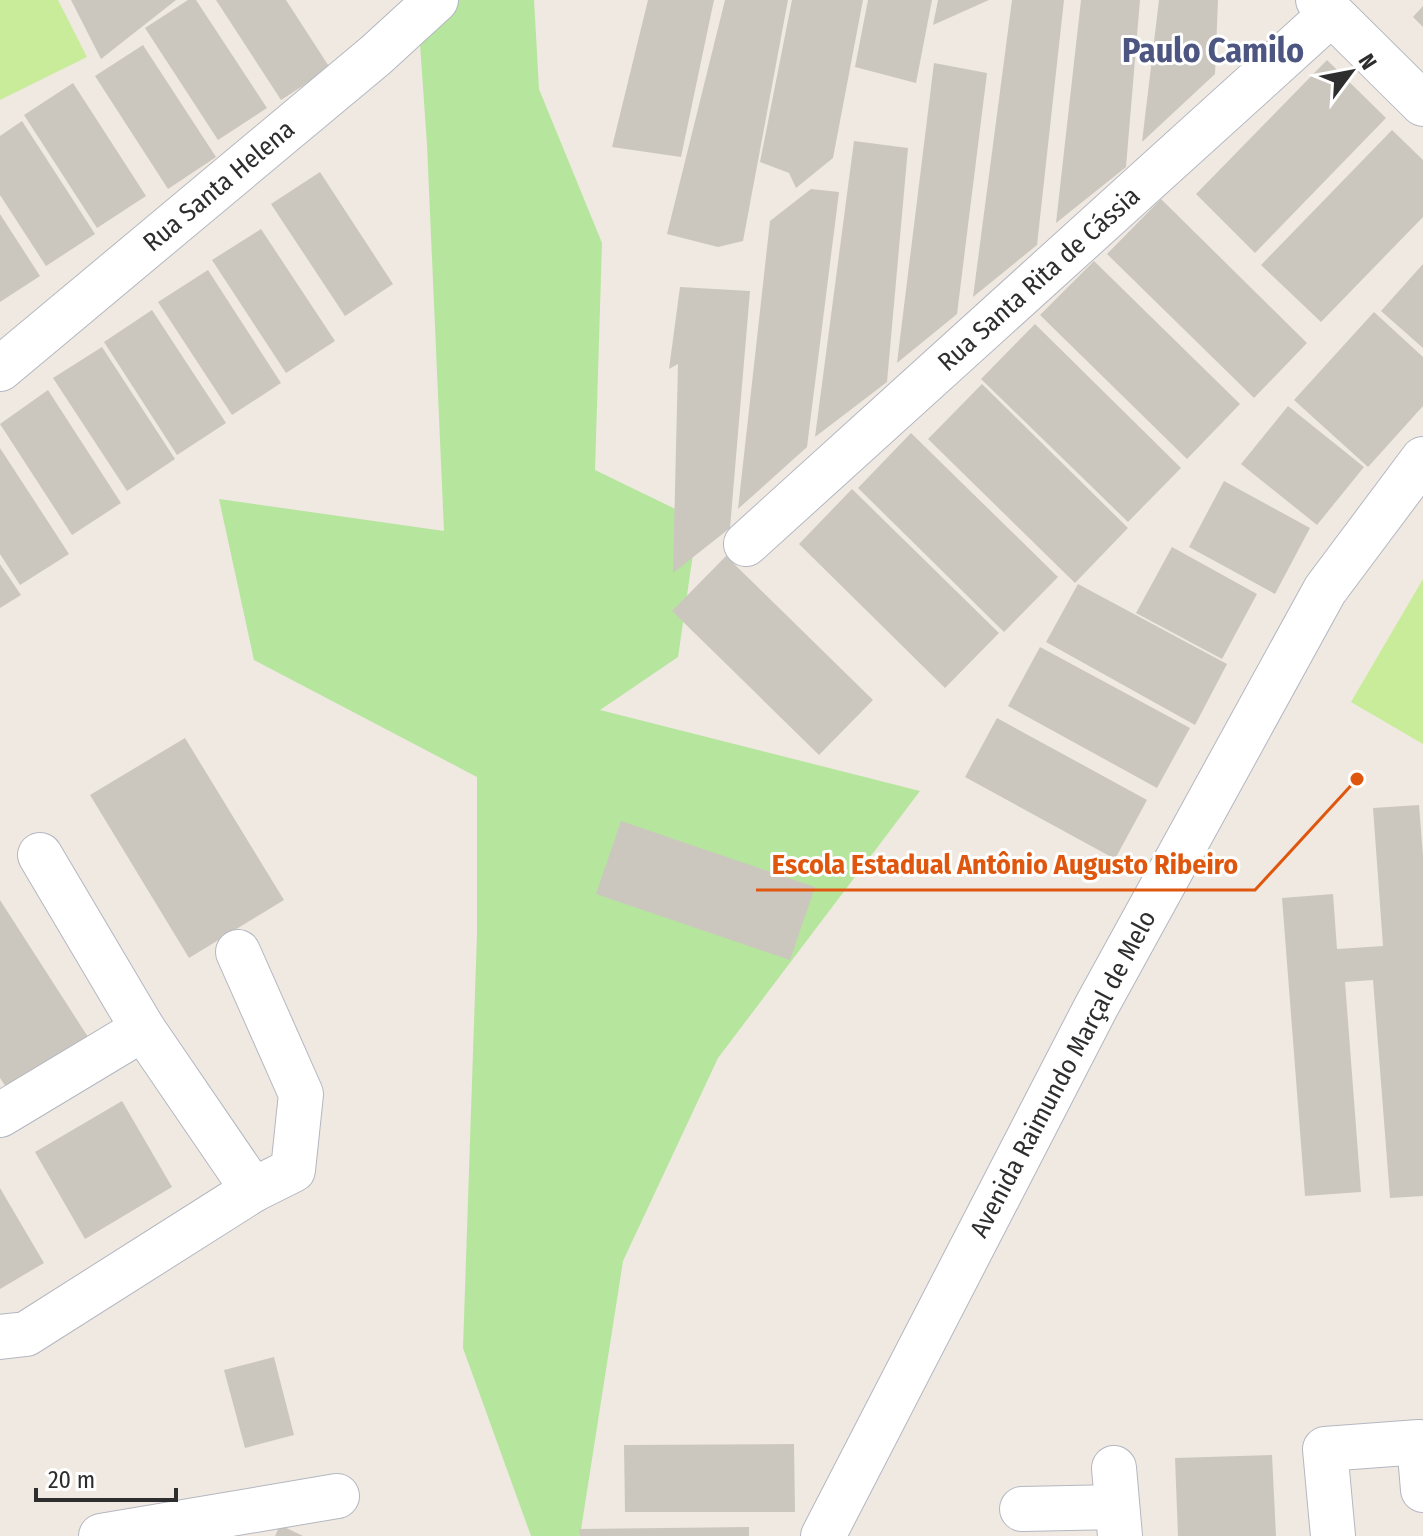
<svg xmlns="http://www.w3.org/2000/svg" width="1423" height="1536" font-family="'Fira Sans Condensed',sans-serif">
  <rect width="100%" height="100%" fill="#efe9e1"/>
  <path fill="#b6e59e" d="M 417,0 L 534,0 L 539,89 L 602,243 L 595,470 L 698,520 L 678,657 L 600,710 L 920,791 L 718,1058 L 623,1261 L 580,1536 L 531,1536 L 463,1348 L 477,934 L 477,777 L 254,660 L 219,499 L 444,531 L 427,145 Z"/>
  <g fill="#c9ec9a">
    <path d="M 0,0 L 58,0 L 87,57 L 0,100 Z"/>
    <path d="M 1423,579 L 1423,744 L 1351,702 Z"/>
  </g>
  <g fill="#cbc7bf">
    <path d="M 71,0 L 176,0 L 101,59 Z"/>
    <path d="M 188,0 L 196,0 L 267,108 L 218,140 L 145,28 Z"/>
    <path d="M 216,0 L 286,0 L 330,68 L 281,100 Z"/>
    <path d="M 648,0 L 714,0 L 681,157 L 612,147 Z"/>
    <path d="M 725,0 L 788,0 L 743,241 L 718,247 L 667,234 Z"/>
    <path d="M 792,0 L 863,0 L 833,158 L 796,188 L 789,173 L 760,162 Z"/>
    <path d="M 868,0 L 932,0 L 916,83 L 855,67 Z"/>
    <path d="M 938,0 L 989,0 L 933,25 Z"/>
    <path d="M 1012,0 L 1064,0 L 1037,245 L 973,297 Z"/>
    <path d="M 1081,0 L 1140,0 L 1126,167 L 1056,223 Z"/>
    <path d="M 1159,0 L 1218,0 L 1215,74 L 1142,142 Z"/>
    <path d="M 1423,6 L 1423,27 L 1413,17 Z"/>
    <path d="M 143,45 L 216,157 L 168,189 L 95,76 Z"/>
    <path d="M 1327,60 L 1386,118 L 1255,253 L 1196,194 Z"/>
    <path d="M 934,63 L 987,73 L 957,314 L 897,363 Z"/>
    <path d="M 73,83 L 146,196 L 97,228 L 24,115 Z"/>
    <path d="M 22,121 L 95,234 L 46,266 L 0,195 L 0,136 Z"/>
    <path d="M 1392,130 L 1423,160 L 1423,217 L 1321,322 L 1261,265 Z"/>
    <path d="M 854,141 L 908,148 L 887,382 L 815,437 Z"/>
    <path d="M 320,172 L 393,284 L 345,316 L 271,204 Z"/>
    <path d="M 811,189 L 839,192 L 807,447 L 738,509 L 770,221 Z"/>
    <path d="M 1161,199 L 1307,343 L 1254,398 L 1107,254 Z"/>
    <path d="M 0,214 L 40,276 L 0,302 Z"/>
    <path d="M 261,229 L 335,341 L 286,373 L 212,260 Z"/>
    <path d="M 1094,261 L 1240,404 L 1187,459 L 1040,315 Z"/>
    <path d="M 1423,264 L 1423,348 L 1381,311 Z"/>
    <path d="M 208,270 L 281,383 L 232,415 L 158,302 Z"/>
    <path d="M 680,287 L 750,291 L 730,528 L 673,573 L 678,364 L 669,369 Z"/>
    <path d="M 152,310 L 226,423 L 177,455 L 104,342 Z"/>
    <path d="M 1374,312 L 1423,357 L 1423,406 L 1368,467 L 1294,400 Z"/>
    <path d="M 1035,324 L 1181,468 L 1128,522 L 981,379 Z"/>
    <path d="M 102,347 L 175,459 L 127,491 L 53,378 Z"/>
    <path d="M 982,384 L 1128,528 L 1075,583 L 928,439 Z"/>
    <path d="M 48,390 L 121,503 L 72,535 L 0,424 Z"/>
    <path d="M 1288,406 L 1364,467 L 1317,525 L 1241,464 Z"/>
    <path d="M 911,433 L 1058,577 L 1004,632 L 858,488 Z"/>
    <path d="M 0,448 L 69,554 L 20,585 L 0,554 Z"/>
    <path d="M 1224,481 L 1310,528 L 1275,594 L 1189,547 Z"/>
    <path d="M 852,489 L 999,633 L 945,688 L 799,544 Z"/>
    <path d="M 1172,547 L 1257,594 L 1222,659 L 1136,613 Z"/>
    <path d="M 726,556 L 873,700 L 819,755 L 672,611 Z"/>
    <path d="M 0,564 L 21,595 L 0,608 Z"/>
    <path d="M 1078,584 L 1227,664 L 1195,725 L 1046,642 Z"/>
    <path d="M 1040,647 L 1190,728 L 1157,788 L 1008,706 Z"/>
    <path d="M 997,718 L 1147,800 L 1115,859 L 965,777 Z"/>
    <path d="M 185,738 L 284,900 L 189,958 L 90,795 Z"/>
    <path d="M 1419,805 L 1423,856 L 1423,1196 L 1390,1198 L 1373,980 L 1345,982 L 1361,1192 L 1305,1196 L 1282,898 L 1333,894 L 1337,949 L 1383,946 L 1373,808 Z"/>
    <path d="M 621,821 L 815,887 L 790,960 L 596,894 Z"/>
    <path d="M 0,900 L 88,1037 L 8,1090 L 0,1078 Z"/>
    <path d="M 122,1101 L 172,1187 L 85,1239 L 35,1152 Z"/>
    <path d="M 0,1188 L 44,1263 L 0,1289 Z"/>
    <path d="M 274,1357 L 294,1435 L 245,1448 L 224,1370 Z"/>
    <path d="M 794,1444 L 795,1512 L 625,1512 L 624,1445 Z"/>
    <path d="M 1272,1455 L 1276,1536 L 1178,1536 L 1175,1458 Z"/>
    <path d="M 280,1525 L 303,1536 L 275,1536 Z"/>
    <path d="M 749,1527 L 749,1536 L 580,1536 L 579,1529 Z"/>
  </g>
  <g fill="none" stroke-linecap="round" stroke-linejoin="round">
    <defs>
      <g id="minor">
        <path d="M 1318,0 L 1423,104"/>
        <path d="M 0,369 L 376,55 L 436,0"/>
        <path d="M 746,544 L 1331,14"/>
        <path d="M 238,952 L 301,1094 L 293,1170 L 253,1190"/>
        <path d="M 0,1115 L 143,1029"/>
        <path d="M 0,1337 L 26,1334 L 253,1190 L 143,1029 L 40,855"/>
        <path d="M 1114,1468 L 1120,1536"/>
        <path d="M 1022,1509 L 1117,1507"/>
        <path d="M 101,1536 L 337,1496"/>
        <path d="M 823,1536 L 1096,1007 L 1325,590 L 1423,459"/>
        <path d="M 1333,1536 L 1325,1449 L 1419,1442 L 1423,1490"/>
      </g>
    </defs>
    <use href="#minor" stroke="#b4b7c1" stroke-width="46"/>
    <use href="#minor" stroke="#fff" stroke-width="44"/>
  </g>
  <g text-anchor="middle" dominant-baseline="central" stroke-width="6" stroke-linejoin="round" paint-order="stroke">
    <g font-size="26" fill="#2e2e2e" stroke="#fff">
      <text transform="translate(219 186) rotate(-40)">Rua Santa Helena</text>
      <text transform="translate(1039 279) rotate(-42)">Rua Santa Rita de Cássia</text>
      <text transform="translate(1063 1074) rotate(-62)">Avenida Raimundo Marçal de Melo</text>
    </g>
    <g font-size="34" font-weight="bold" fill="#4d5680" stroke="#fff">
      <text x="1213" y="50">Paulo Camilo</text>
    </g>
  </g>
  <path fill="none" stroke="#df570e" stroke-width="3" d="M1357 779L1255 890H756"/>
  <circle fill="#df570e" stroke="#fff" stroke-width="3" cx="1357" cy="779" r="8"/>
  <g font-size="28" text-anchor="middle" font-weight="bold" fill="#df570e" stroke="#fff" stroke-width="6" stroke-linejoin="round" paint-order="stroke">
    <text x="1005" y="874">Escola Estadual Antônio Augusto Ribeiro</text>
  </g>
  <g transform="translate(1351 72) rotate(58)" stroke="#ffffff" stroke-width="6" paint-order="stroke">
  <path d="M0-6L14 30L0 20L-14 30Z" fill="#2e2e2e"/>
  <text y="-12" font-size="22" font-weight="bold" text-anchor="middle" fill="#2e2e2e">N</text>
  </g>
  <path d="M36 1488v12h140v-12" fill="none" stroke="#2e2e2e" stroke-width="4"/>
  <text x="48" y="1488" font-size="24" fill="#2e2e2e" stroke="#ffffff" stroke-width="6" paint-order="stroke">20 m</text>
</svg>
